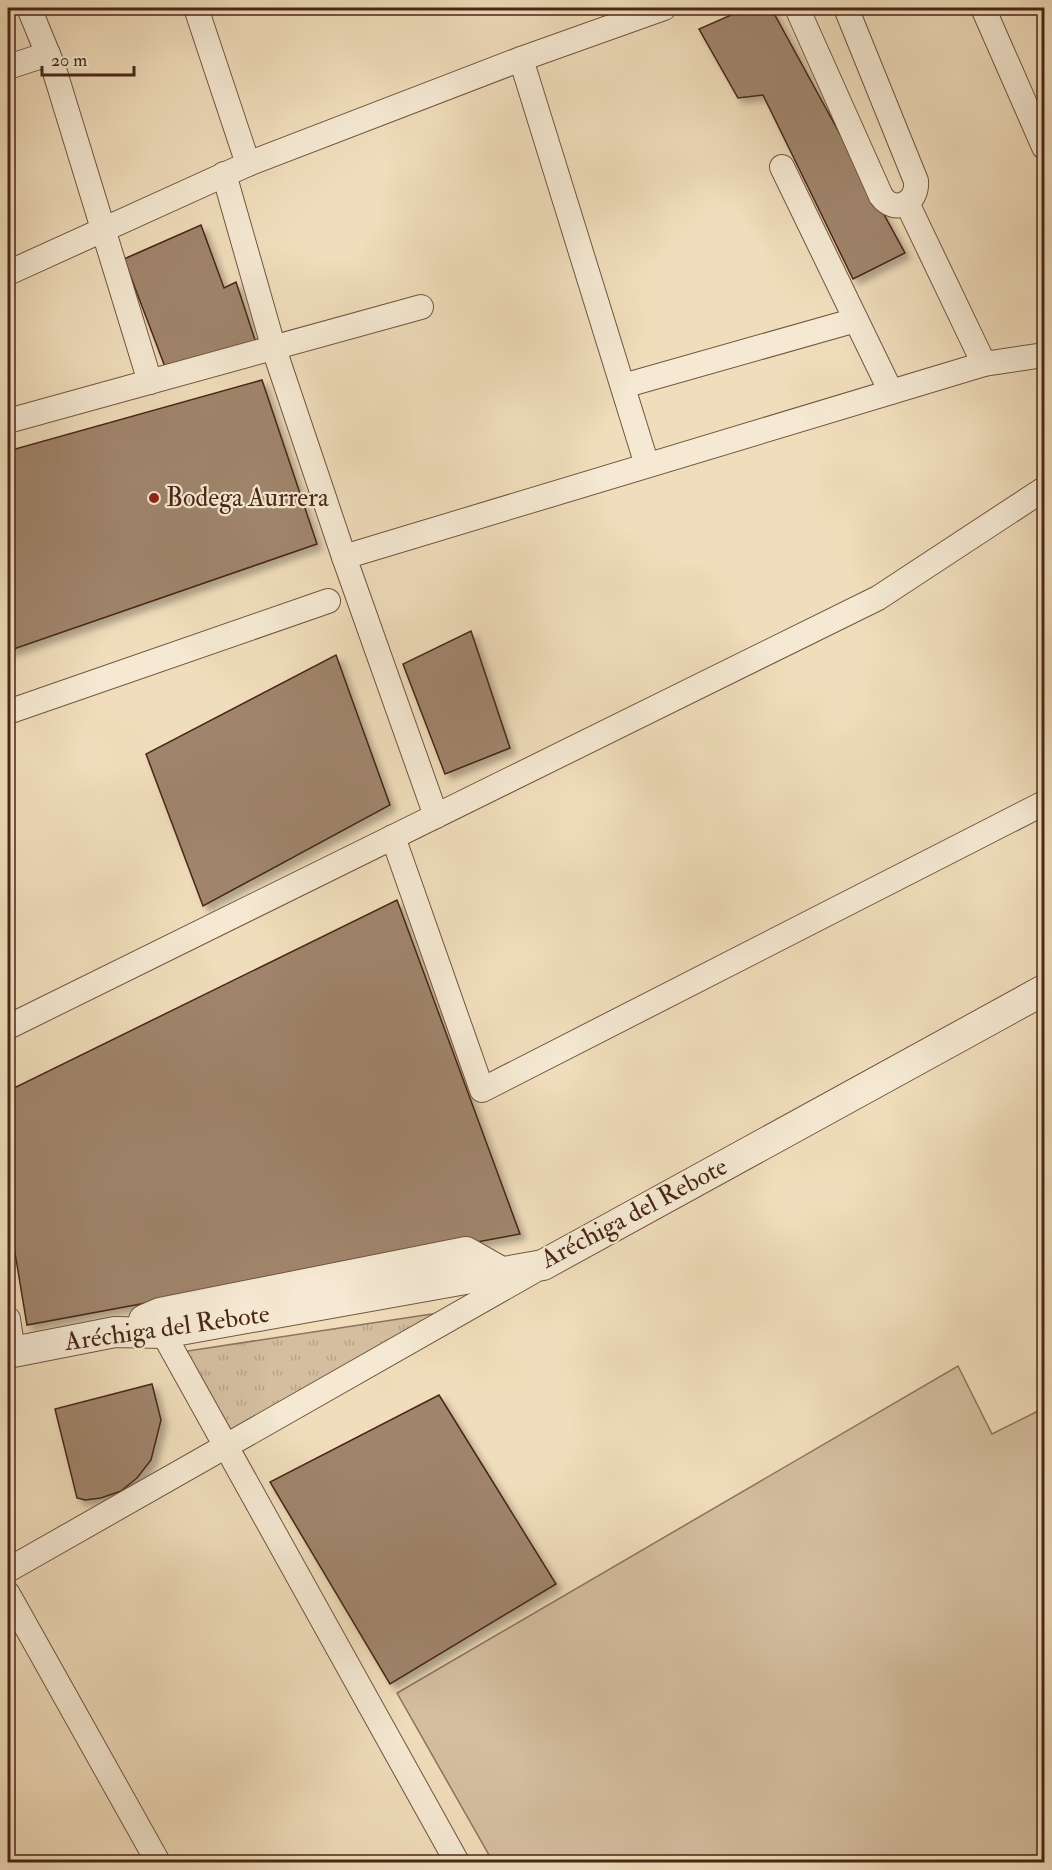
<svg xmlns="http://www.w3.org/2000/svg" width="1052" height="1870" font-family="'IM FELL Double Pica',serif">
  <defs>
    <pattern id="park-tufts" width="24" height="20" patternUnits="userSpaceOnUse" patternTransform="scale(1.5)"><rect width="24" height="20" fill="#d4be9f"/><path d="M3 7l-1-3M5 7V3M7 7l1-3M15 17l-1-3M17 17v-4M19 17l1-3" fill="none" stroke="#b8a388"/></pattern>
    <filter id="shadow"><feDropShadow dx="5.5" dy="5.5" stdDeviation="3" flood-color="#0004"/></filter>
  </defs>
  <rect width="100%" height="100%" fill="#f0ddbb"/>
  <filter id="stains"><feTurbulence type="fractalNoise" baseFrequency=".00333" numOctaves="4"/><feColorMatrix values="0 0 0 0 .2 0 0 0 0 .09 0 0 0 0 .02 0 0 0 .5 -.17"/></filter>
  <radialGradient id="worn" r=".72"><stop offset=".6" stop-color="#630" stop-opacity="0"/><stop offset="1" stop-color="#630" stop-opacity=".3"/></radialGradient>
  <path fill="url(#park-tufts)" stroke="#8e725a" stroke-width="1.5" d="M 458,1310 L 227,1439 L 181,1352 Z"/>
  <path fill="#d4be9f" stroke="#8e725a" stroke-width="1.5" d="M 958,1366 L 992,1434 L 1042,1409 L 1044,1413 L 1044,1862 L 493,1862 L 397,1693 Z"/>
  <g fill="#a0856c" stroke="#492616" stroke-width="1.5" filter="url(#shadow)">
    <path d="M 747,8 L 771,8 L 905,253 L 853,279 L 763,95 L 738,98 L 699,29 Z"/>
    <path d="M 201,225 L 224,288 L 236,282 L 256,343 L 167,372 L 124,259 Z"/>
    <path d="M 262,380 L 317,544 L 8,651 L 8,451 Z"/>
    <path d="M 471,631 L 510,748 L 445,774 L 403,664 Z"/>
    <path d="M 336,655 L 390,805 L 203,906 L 146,754 Z"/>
    <path d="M 397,900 L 520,1234 L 27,1325 L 8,1211 L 8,1091 Z"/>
    <path d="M 152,1384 L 161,1420 L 151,1460 L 137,1478 L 121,1491 L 101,1498 L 85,1500 L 77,1498 L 55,1409 Z"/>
    <path d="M 439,1395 L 556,1584 L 390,1684 L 270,1482 Z"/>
  </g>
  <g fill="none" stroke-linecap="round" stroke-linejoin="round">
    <defs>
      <g id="minor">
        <path d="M 29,8 L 54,69 L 150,382"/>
        <path d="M 196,8 L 248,164"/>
        <path d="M 797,8 L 881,196 C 895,215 918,203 916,181 L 846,8"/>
        <path d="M 983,8 L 1044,147"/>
        <path d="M 521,59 L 647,465"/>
        <path d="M 8,67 L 48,54"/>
        <path d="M 782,167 L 891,392"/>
        <path d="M 224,174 L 274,349 L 344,557 L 436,816"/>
        <path d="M 907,203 L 984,364"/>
        <path d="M 8,273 L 248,164 L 521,59 L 664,8"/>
        <path d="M 623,386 L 856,320"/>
        <path d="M 8,421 L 421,307"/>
        <path d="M 344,557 L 984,364 L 1044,355"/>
        <path d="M 8,712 L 328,601"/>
        <path d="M 393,837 L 482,1090 L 1044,803"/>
        <path d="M 8,1027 L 878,598 L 1044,489"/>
        <path d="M 161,1317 L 163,1333 L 457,1862"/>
        <path d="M 8,1319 L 13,1352"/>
        <path d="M 8,1570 L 532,1272"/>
        <path d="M 8,1594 L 158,1862"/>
      </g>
      <g id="tertiary">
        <path d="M 144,1320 L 160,1313 L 466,1252 L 503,1273"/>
        <path d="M 8,1353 L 115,1332 L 163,1333 L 543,1265 L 1044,990"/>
      </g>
    </defs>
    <use href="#minor" stroke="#73543f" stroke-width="26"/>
    <use href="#tertiary" stroke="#73543f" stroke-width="32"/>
    <use href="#minor" stroke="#f5e9d3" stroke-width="24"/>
    <use href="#tertiary" stroke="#f5e9d3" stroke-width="30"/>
  </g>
  <circle fill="#8f2418" stroke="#f5e9d3" stroke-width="2" cx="154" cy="498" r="6"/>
  <g text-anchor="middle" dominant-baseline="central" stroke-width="4.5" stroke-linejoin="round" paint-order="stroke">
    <g font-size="26" fill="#492616" stroke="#f5e9d3" text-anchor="start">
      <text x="166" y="498">Bodega Aurrera</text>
    </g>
    <g font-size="26" fill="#492616" stroke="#f5e9d3">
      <text transform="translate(634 1213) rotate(-28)">Aréchiga del Rebote</text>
      <text transform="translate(167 1328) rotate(-8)">Aréchiga del Rebote</text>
    </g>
  </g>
  <rect width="1052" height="1870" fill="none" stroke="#f0ddbb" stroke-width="30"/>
  <rect x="9" y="9" width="1034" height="1852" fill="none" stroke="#492616" stroke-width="3"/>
  <rect x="15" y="15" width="1022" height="1840" fill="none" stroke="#492616" stroke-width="1.5"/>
  <path d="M42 66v9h92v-9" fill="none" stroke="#492616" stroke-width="3"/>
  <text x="51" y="66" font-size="18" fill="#492616" stroke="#f5e9d3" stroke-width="4.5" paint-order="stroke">20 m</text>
  <rect width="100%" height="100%" filter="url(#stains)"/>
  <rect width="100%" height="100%" fill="url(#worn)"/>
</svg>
